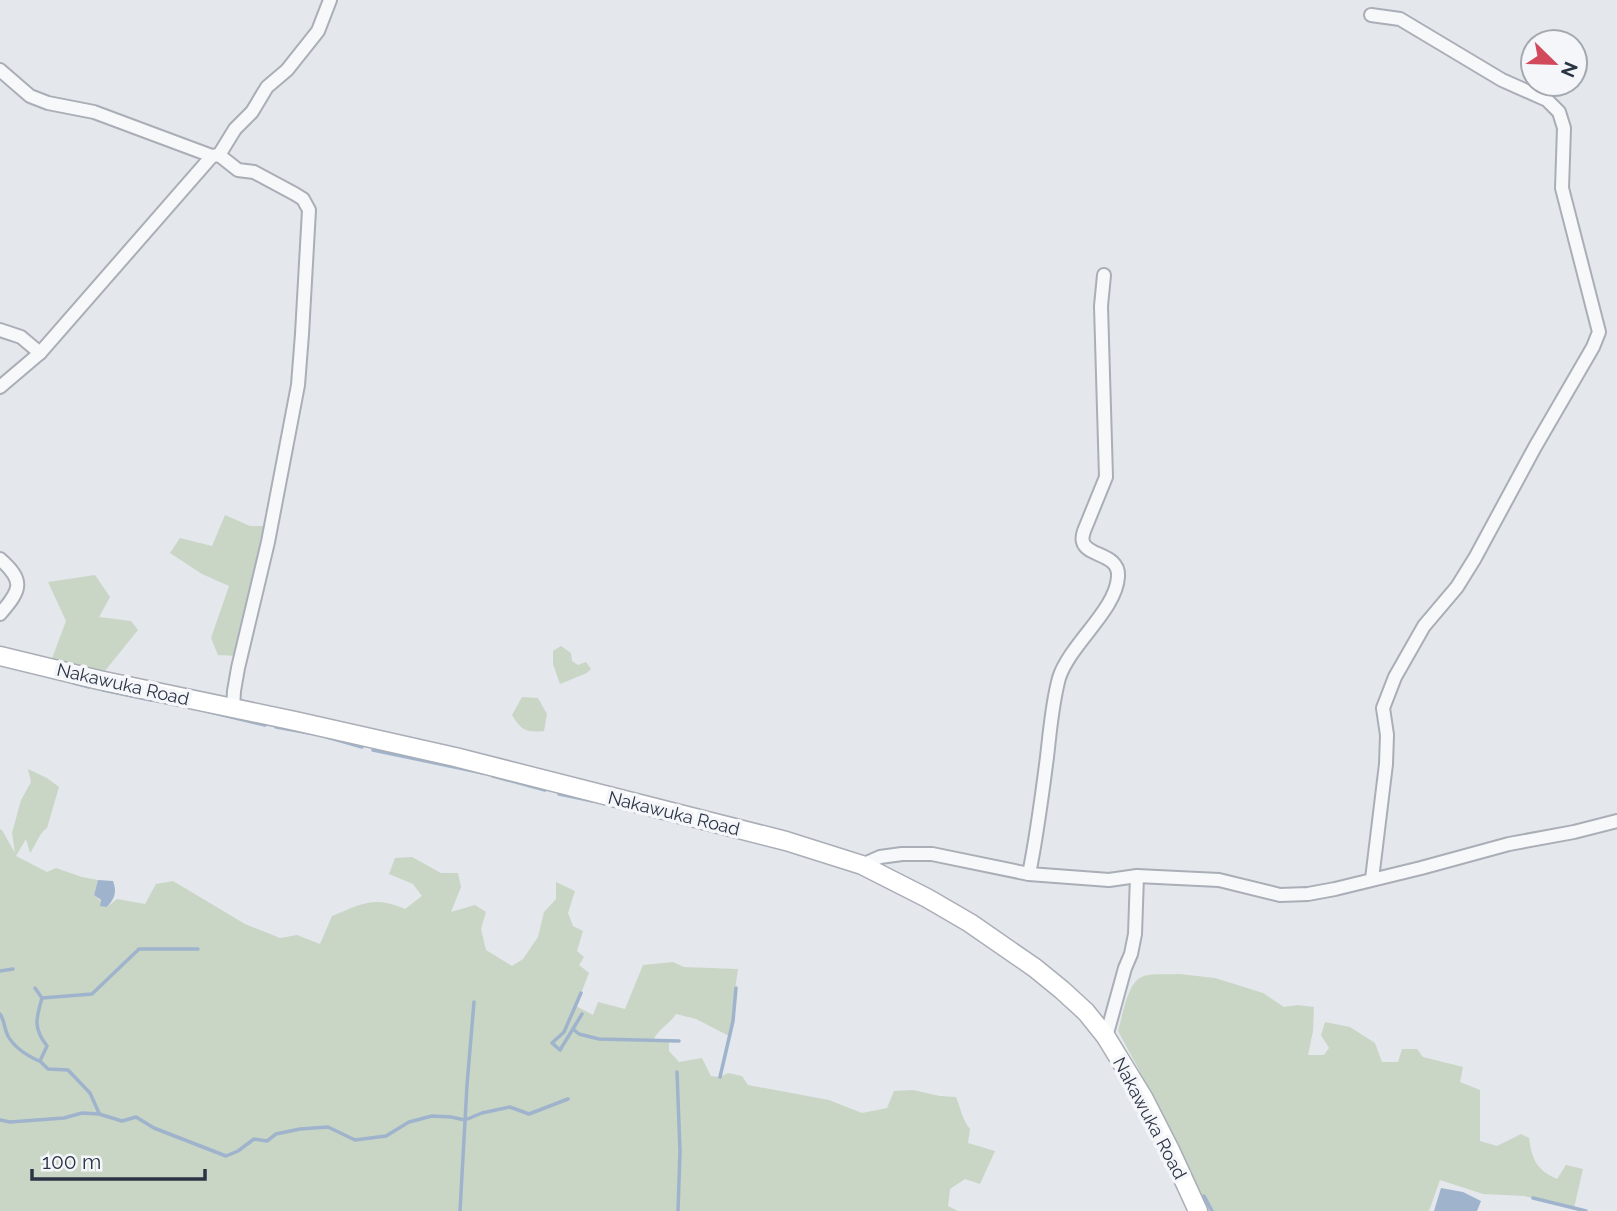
<svg xmlns="http://www.w3.org/2000/svg" width="1617" height="1211" font-family="Raleway,sans-serif">
  <rect width="100%" height="100%" fill="#e4e7ec"/>
  <g fill="#c9d6c5">
    <path d="M 225,515 L 250,526 L 270,526 L 237,656 L 218,655 L 211,638 L 229,586 L 202,574 L 170,553 L 180,538 L 212,546 Z"/>
    <path d="M 95,575 L 110,597 L 99,617 L 131,621 L 138,630 L 100,677 L 50,664 L 66,621 L 48,582 Z"/>
    <path d="M 561,646 L 571,653 L 572,661 L 578,665 L 586,662 L 591,669 L 587,673 L 560,684 L 553,664 L 553,651 Z"/>
    <path d="M 522,697 L 538,698 L 547,714 L 544,731 C 526,733 521,730 512,715 Z"/>
    <path d="M 28,769 L 47,778 L 59,787 L 47,828 C 39,833 36,845 30,853 L 26,839 L 16,856 L 47,872 L 56,868 L 82,877 L 98,880 L 94,895 L 107,907 L 117,899 L 145,904 L 156,884 L 173,881 L 245,924 L 280,938 L 297,935 L 320,944 L 332,916 C 361,904 374,895 405,909 L 422,896 L 413,884 L 389,874 L 395,858 L 412,857 L 441,873 L 458,873 L 461,887 L 451,912 L 475,905 L 486,912 L 481,929 L 486,950 L 512,966 L 523,959 L 538,937 L 544,912 L 556,899 L 556,882 L 575,891 L 568,913 L 573,926 L 583,931 L 577,951 L 584,957 L 579,965 L 589,973 L 576,1006 L 593,1015 L 598,1002 L 625,1009 L 643,965 L 673,962 L 684,967 L 738,969 L 733,1004 L 733,1021 L 729,1036 L 696,1019 L 676,1014 C 670,1024 659,1028 654,1039 L 669,1040 L 669,1051 L 679,1062 L 702,1058 L 711,1076 L 720,1077 L 728,1073 L 742,1076 L 748,1085 L 829,1100 L 862,1113 L 887,1108 L 894,1091 L 913,1090 L 940,1096 L 956,1097 C 961,1109 962,1119 970,1129 L 968,1143 L 995,1151 L 980,1184 L 965,1179 L 950,1189 L 948,1206 L 958,1211 L 0,1211 L 0,829 L 2,830 L 15,853 L 12,833 L 21,800 L 31,782 Z"/>
    <path d="M 1179,974 L 1215,978 L 1263,993 L 1284,1007 L 1298,1005 L 1314,1007 L 1313,1031 L 1308,1055 L 1324,1055 L 1329,1048 L 1321,1035 L 1325,1022 L 1350,1027 L 1375,1043 L 1382,1062 L 1398,1062 L 1402,1049 L 1417,1049 L 1423,1057 L 1463,1067 L 1460,1082 L 1480,1090 L 1480,1141 L 1497,1146 L 1521,1134 L 1529,1138 C 1532,1160 1537,1170 1557,1179 L 1566,1165 L 1583,1169 L 1574,1208 L 1524,1196 L 1483,1194 L 1440,1180 L 1429,1211 L 1206,1211 L 1138,1068 L 1118,1031 C 1123,1015 1127,981 1144,976 C 1155,973 1168,975 1179,974 Z"/>
  </g>
  <g fill="#9fb4cc">
    <path d="M 98,880 L 113,881 C 117,892 115,898 107,907 L 100,906 L 101,900 L 94,895 Z"/>
    <path d="M 1441,1188 L 1463,1192 L 1481,1201 L 1477,1211 L 1434,1211 Z"/>
  </g>
  <g fill="none" stroke-linecap="round" stroke-linejoin="round">
    <g stroke="#9fb4cc" stroke-width="3.5">
      <path d="M 74,683 L 89,687"/>
      <path d="M 103,690 L 151,700"/>
      <path d="M 206,711 L 265,725"/>
      <path d="M 276,727 L 309,733"/>
      <path d="M 327,737 L 362,747"/>
      <path d="M 373,750 L 483,773"/>
      <path d="M 493,776 L 545,790"/>
      <path d="M 559,794 L 593,801"/>
      <path d="M 0,971 L 13,969"/>
      <path d="M 35,988 L 42,998 C 36,1019 33,1028 47,1046 L 40,1061 L 48,1069 L 68,1070 L 90,1093 L 99,1113"/>
      <path d="M 581,993 L 564,1032 L 552,1043 L 560,1050 L 582,1014"/>
      <path d="M 42,998 L 92,994 L 139,949 L 198,949"/>
      <path d="M 0,1014 C 5,1021 4,1029 8,1036 C 14,1047 28,1056 39,1061"/>
      <path d="M 573,1029 L 579,1034 L 599,1039 L 679,1041"/>
      <path d="M 677,1072 L 680,1151 L 678,1211"/>
      <path d="M 720,1077 L 733,1021 L 736,988"/>
      <path d="M 0,1120 L 10,1122 L 64,1118 L 82,1113 L 99,1114 L 122,1121 L 136,1117 L 154,1128 L 226,1156 L 238,1151 L 254,1139 L 267,1141 L 276,1134 L 300,1129 L 328,1127 L 355,1140 L 386,1136 L 409,1122 L 432,1116 L 451,1117 L 465,1120 L 482,1113 L 510,1107 L 529,1114 L 568,1099"/>
      <path d="M 1204,1196 L 1212,1211"/>
      <path d="M 1533,1198 L 1586,1211"/>
      <path d="M 460,1211 L 467,1085 L 474,1002"/>
    </g>
    <defs>
      <g id="minor">
        <path d="M 1371,15 L 1400,19 L 1502,80 L 1547,100 L 1559,112 L 1564,128 L 1562,188 L 1599,332 L 1593,347 L 1535,447 L 1475,558 L 1457,587 L 1424,626 L 1395,677 L 1383,708 L 1387,735 L 1386,764 L 1372,879"/>
        <path d="M 0,70 L 30,96 L 48,103 L 94,112 L 212,156"/>
        <path d="M 0,330 L 21,337 L 40,353"/>
        <path d="M 0,387 L 40,353 L 212,156 L 219,155"/>
        <path d="M 0,559 C 25,581 21,590 0,614"/>
        <path d="M 233,709 L 234,691 L 238,668 L 268,542 L 298,385 L 302,334 L 309,210 L 303,199 L 295,194 L 254,172 L 238,170 L 219,155 L 235,129 L 252,112 L 267,87 L 287,70 L 318,31 L 330,0"/>
        <path d="M 862,865 L 880,857 L 902,854 L 932,854 L 1029,874 L 1109,880 L 1137,876 L 1219,880 L 1280,895 L 1308,894 L 1335,889 L 1421,868 L 1509,844 L 1574,832 L 1617,821"/>
        <path d="M 1029,874 C 1037,835 1042,796 1047,757 C 1050,731 1052,704 1059,678 C 1070,644 1116,610 1118,577 C 1120,553 1087,557 1083,542 C 1082,539 1083,534 1084,531 L 1106,477 L 1101,306 L 1104,275"/>
        <path d="M 1106,1037 L 1125,968 L 1131,954 L 1135,934 L 1137,876"/>
      </g>
      <path id="secondary" d="M 0,656 L 99,680 L 295,721 L 455,757 L 786,841 L 862,865 L 927,898 L 970,923 L 1035,968 L 1062,990 L 1086,1012 L 1106,1037 L 1144,1099 L 1170,1150 L 1198,1211"/>
    </defs>
    <use href="#minor" stroke="#a9aeb7" stroke-width="16"/>
    <use href="#secondary" stroke="#a9aeb7" stroke-width="21"/>
    <use href="#minor" stroke="#f7f8fa" stroke-width="12"/>
    <use href="#secondary" stroke="#fff" stroke-width="18"/>
  </g>
  <g text-anchor="middle" dominant-baseline="central" stroke-width="7" stroke-linejoin="round" paint-order="stroke">
    <g font-size="18" fill="#2b3445" stroke="#f4f6f9">
      <text transform="translate(123 684) rotate(13)">Nakawuka Road</text>
      <text transform="translate(674 813) rotate(14)">Nakawuka Road</text>
      <text transform="translate(1150 1118) rotate(62)">Nakawuka Road</text>
    </g>
  </g>
  <g transform="translate(1554 63) rotate(113)"><circle r="33" fill="#f4f6f9" stroke="#a4a8b1" stroke-width="2"/>
  <path d="M0-5L12 26L0 18L-12 26Z" fill="#d1495b"/>
  <text y="-10" font-size="19" font-weight="bold" text-anchor="middle" fill="#2b3445">N</text>
  </g>
  <path d="M32 1169v10h173v-10" fill="none" stroke="#2b3445" stroke-width="3.5"/>
  <text x="42" y="1169" font-size="21" fill="#2b3445" stroke="#f4f6f9" stroke-width="5" paint-order="stroke">100 m</text>
</svg>
